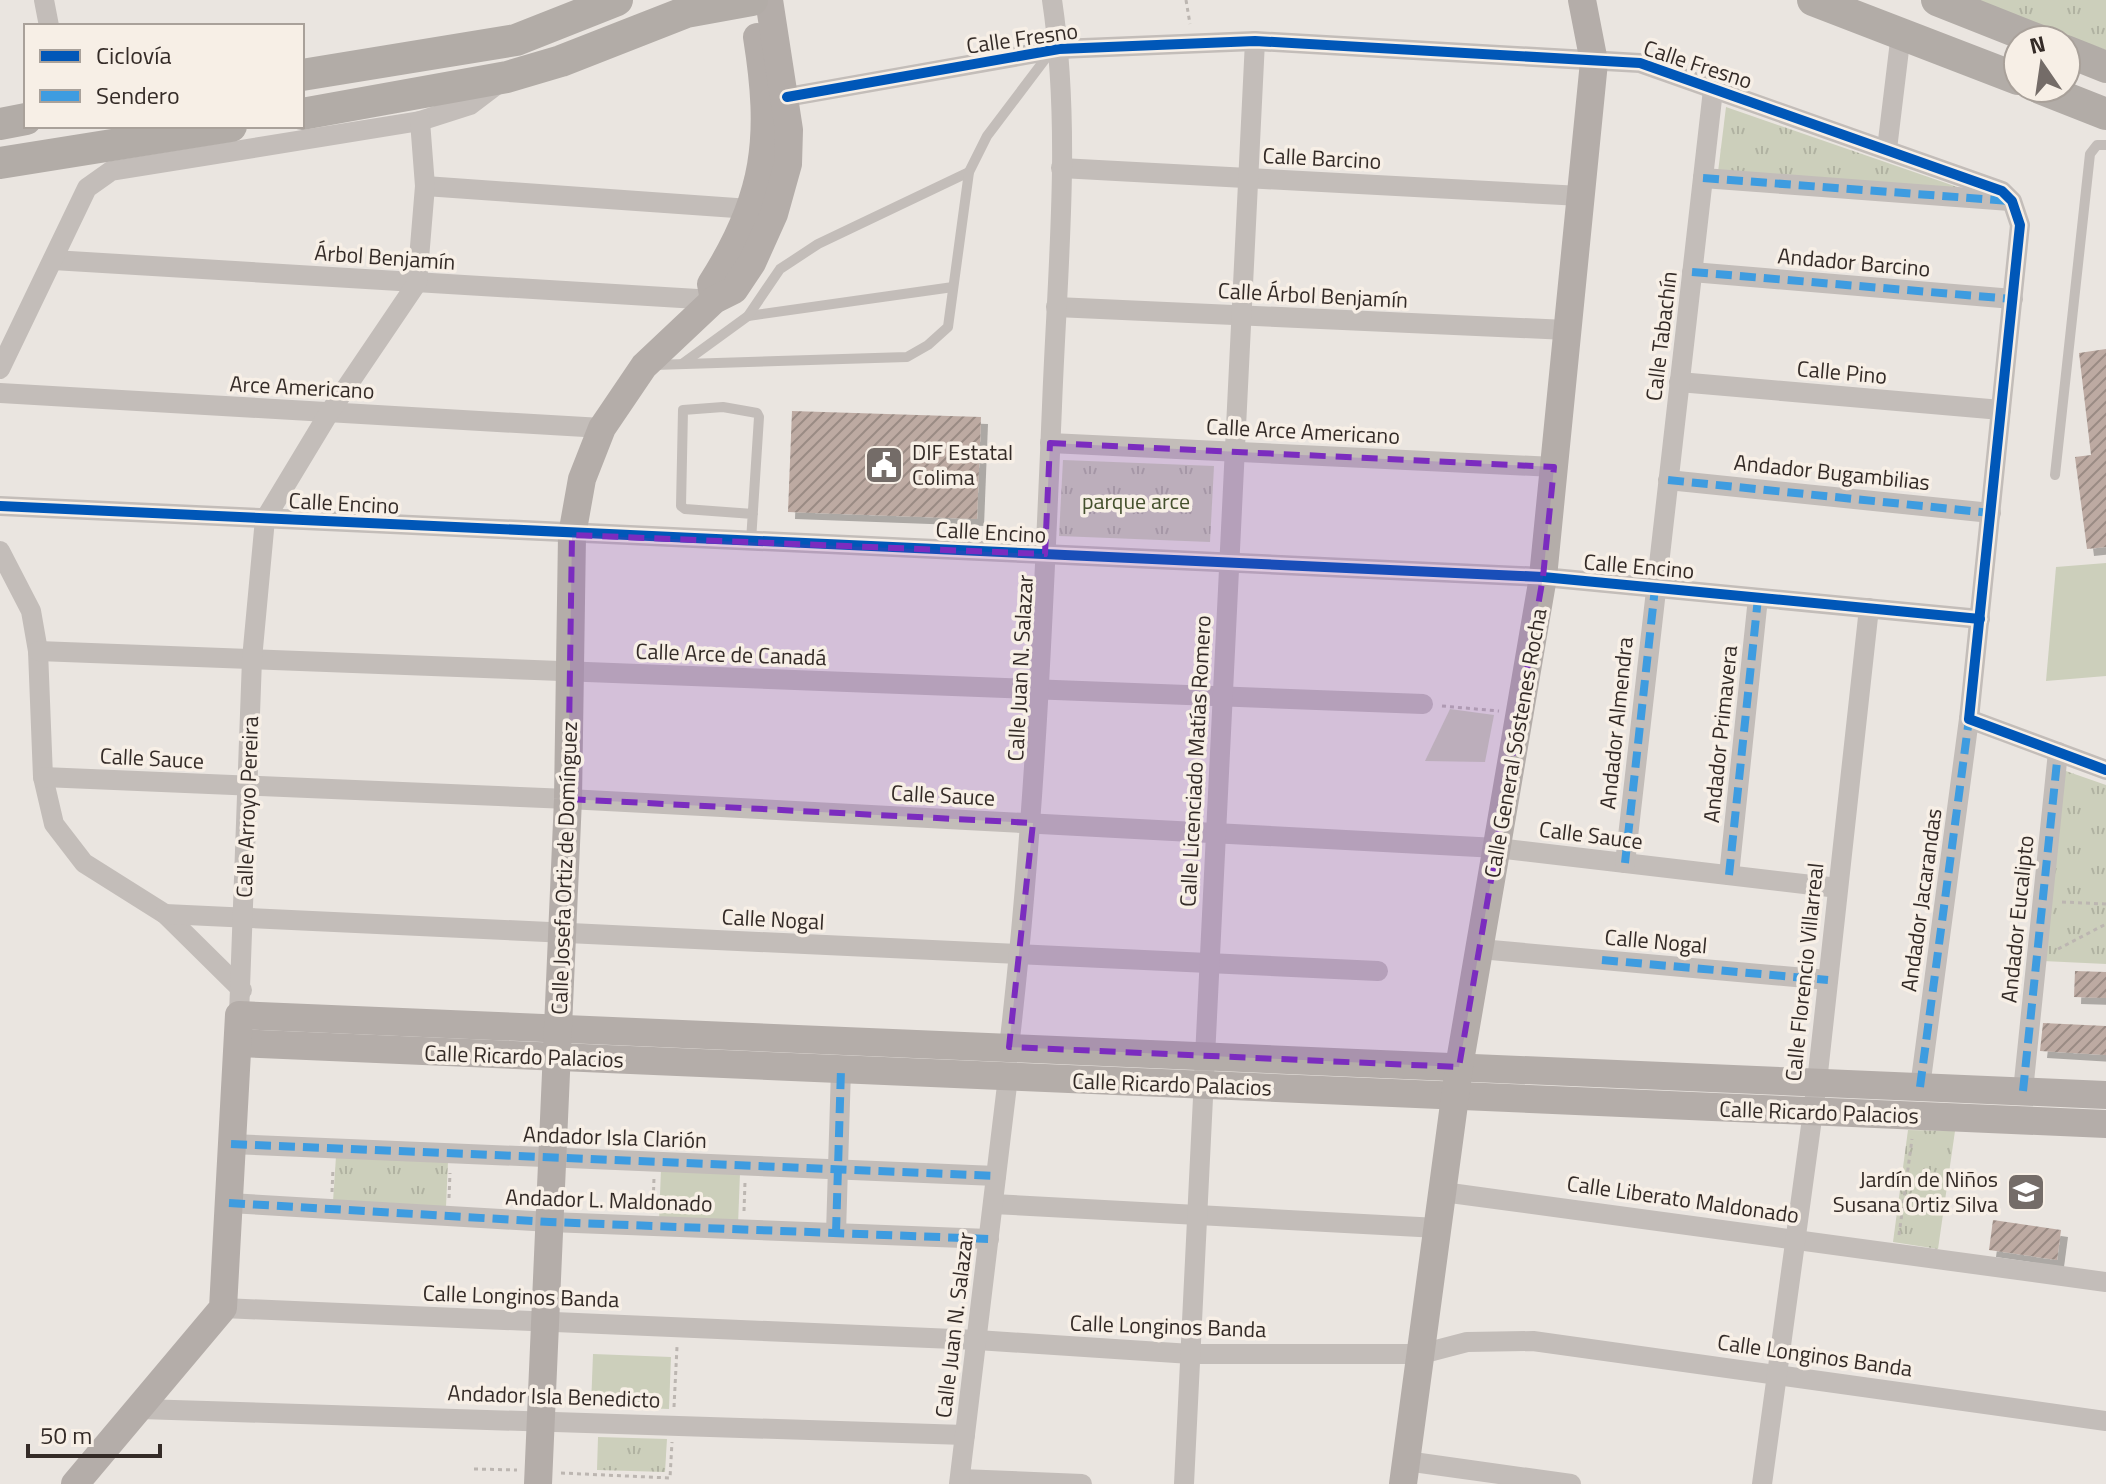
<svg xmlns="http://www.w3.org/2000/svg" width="2106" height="1484" font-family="'Titillium Web',sans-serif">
  <defs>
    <pattern id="park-tufts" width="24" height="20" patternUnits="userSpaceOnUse" patternTransform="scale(2)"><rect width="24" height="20" fill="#cccfbb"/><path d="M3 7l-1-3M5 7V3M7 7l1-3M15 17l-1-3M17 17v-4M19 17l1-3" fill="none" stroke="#b0b2a1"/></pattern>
    <pattern id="building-hatch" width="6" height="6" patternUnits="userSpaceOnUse" patternTransform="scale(2)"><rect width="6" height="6" fill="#bdaaa2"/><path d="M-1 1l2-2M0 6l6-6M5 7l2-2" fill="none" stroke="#9a8b84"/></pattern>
    <filter id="shadow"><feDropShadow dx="7" dy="7" stdDeviation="0" flood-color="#0004"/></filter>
  </defs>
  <rect width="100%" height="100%" fill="#eae5e0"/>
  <g fill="#cccfbb">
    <path d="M 2106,563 L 2106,676 L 2046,681 L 2056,567 Z"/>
    <path d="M 1450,709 L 1494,715 L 1485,762 L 1425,761 Z"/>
    <path d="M 661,1169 L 740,1173 L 738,1225 L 659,1221 Z"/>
    <path d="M 593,1354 L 671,1357 L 669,1409 L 591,1406 Z"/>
  </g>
  <g fill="url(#park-tufts)">
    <path d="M 1967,0 L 2106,0 L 2106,50 Z"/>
    <path d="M 1726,107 L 1969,191 L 1718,172 Z"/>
    <path d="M 1063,460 L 1214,466 L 1210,542 L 1059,536 Z"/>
    <path d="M 2063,770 L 2106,785 L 2106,964 L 2043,961 Z"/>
    <path d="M 1908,1130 L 1955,1131 L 1938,1249 L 1893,1242 Z"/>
    <path d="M 336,1156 L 448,1161 L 446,1207 L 333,1202 Z"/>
    <path d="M 598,1437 L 667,1439 L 665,1472 L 597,1470 Z"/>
  </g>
  <g fill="url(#building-hatch)" filter="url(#shadow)">
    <path d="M 2106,349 L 2106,547 L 2087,549 L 2075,457 L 2091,455 L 2079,353 Z"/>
    <path d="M 792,411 L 981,417 L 977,519 L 788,512 Z"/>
    <path d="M 2075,971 L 2106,972 L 2106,998 L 2074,997 Z"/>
    <path d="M 2043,1023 L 2106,1026 L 2106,1055 L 2040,1051 Z"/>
    <path d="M 1993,1220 L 2061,1230 L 2057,1260 L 1989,1250 Z"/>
  </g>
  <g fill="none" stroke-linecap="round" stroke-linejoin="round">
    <g stroke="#bcb6b1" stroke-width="3" stroke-dasharray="4 4" stroke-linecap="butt">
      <path d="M 1186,0 L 1190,24"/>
      <path d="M 1442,706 L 1499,711"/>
      <path d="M 2062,902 L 2106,904"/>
      <path d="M 2058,949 L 2106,924"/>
      <path d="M 332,1192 L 333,1168"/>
      <path d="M 449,1198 L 450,1173"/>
      <path d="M 653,1207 L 654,1178"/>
      <path d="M 744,1211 L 745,1182"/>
      <path d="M 1899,1235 L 1912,1139"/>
      <path d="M 674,1407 L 677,1347"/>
      <path d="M 474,1469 L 517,1470"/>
      <path d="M 561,1473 L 670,1478 L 672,1442"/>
    </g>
    <g stroke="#c3bdb9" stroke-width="10">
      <path d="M 748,316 L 953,287"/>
      <path d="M 682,364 L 748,316 L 780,269 L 818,244 L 969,172"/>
      <path d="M 654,365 L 907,357 L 928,345 L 948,327 L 969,172 L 987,136 L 1049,54"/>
      <path d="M 2055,475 L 2090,154 L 2097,145 L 2106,145"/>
      <path d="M 751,541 L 759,417 L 757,413 L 723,407 L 683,410 L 681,506 L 685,509 L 753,514"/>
    </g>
    <g stroke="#c3bdb9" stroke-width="20">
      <path d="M 44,0 L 49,26"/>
      <path d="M 787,97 L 1059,49 L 1255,41 L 1640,63 L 2002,191 L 2012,201 L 2020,225 L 1969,719 L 1920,1087"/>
      <path d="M 1887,149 L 1901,33"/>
      <path d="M 1061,168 L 1581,196"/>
      <path d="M 1703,178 L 2010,201"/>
      <path d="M 425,186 L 750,209"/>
      <path d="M 53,260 L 714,300"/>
      <path d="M 1692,272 L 2013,299"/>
      <path d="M 1056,307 L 1567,330"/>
      <path d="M 0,369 L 87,188 L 111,171 L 420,121 L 470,105 L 499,83"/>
      <path d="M 1679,382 L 2001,410"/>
      <path d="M 0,393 L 602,428"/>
      <path d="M 1050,443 L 1554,467"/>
      <path d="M 1668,480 L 1991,513"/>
      <path d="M 0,506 L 1543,577 L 1980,619"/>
      <path d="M 0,551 L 31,611 L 38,651 L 43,777 L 54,824 L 84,863 L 165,914 L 242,990"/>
      <path d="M 38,651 L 1423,704"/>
      <path d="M 1969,719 L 2106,770"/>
      <path d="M 43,777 L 568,799 L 1497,848 L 1838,888"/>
      <path d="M 1625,863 L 1713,90"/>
      <path d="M 1729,875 L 1758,598"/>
      <path d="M 165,914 L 1378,971"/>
      <path d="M 1480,949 L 1828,980"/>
      <path d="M 239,1015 L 252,659 L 265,519 L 329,413 L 417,283 L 425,186 L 420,121"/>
      <path d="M 1009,1047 C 1034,834 1043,621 1052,406 C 1057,272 1072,133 1052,0"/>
      <path d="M 2023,1091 L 2058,752"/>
      <path d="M 231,1144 L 996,1176"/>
      <path d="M 1443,1192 L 2106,1282"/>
      <path d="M 229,1203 L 550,1222 L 989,1239"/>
      <path d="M 993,1204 L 1438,1228"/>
      <path d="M 836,1233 L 841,1069"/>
      <path d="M 223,1308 L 977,1340 L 1191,1354 L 1421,1354 L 1467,1342 L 1533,1341 L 2106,1421"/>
      <path d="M 141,1409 L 965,1435"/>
      <path d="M 1406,1461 L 1571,1484"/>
      <path d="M 960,1479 L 1082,1484"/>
      <path d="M 959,1484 L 1008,1077"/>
      <path d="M 1184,1484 L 1255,41"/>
      <path d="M 1762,1484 L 1817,1082 L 1869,608"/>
    </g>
    <g stroke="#b4ada9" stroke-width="28">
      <path d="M 714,300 L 711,284 C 767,197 773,137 757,37"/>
      <path d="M 238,1043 L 2106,1124"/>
      <path d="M 75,1484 L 223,1308 L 239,1015 L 2106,1095"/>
      <path d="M 538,1484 L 568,799 L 572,535 L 582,479 L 602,428 L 644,366 L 714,300 L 734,290 L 752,263 L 774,214 L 788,164 L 789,130 L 769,0"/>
      <path d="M 1403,1484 L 1459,1067 L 1543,577 L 1594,62 L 1582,0"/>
    </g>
    <g stroke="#b2aca7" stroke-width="32">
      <path d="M 1813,0 L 2018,79"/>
      <path d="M 1937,0 L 2038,40"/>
      <path d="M 2066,51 L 2106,67"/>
      <path d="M 302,75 L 516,40 L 617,0"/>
      <path d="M 2040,88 L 2106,114"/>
      <path d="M 302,114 L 507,77 L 561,61 L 686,12 L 752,0"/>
      <path d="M 0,124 L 26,119"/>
      <path d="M 0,163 L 231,126"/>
    </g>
    <g stroke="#3e9ce0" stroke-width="8" stroke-dasharray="16 8" stroke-linecap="butt">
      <path d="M 1703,178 L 2010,201"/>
      <path d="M 1692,272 L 2013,299"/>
      <path d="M 1668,480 L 1991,513"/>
      <path d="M 1625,863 L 1655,588"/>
      <path d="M 1729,875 L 1758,598"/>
      <path d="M 1602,960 L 1828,980"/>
      <path d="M 1920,1087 L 1969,719"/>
      <path d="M 2023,1091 L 2058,752"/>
      <path d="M 231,1144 L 996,1176"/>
      <path d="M 229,1203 L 550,1222 L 989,1239"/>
      <path d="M 836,1233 L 841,1069"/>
    </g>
    <defs>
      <g id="cycleway">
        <path d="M 787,97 L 1059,49 L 1255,41 L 1640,63 L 2002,191 L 2012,201 L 2020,225 L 1969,719 L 2106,770"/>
        <path d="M 0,506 L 1543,577 L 1980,619"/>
      </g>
    </defs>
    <use href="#cycleway" stroke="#f7efe6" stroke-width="15"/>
    <use href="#cycleway" stroke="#0057b8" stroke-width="10"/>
  </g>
  <path fill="#7b2cbf" fill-opacity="0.2" stroke="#7b2cbf" stroke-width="6" stroke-dasharray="16 10" stroke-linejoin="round" d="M 1050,443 L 1554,467 L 1543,577 L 1459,1067 L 1009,1047 L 1033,823 L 568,799 L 572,535 L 1045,554 Z"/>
  <defs>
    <symbol id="civic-square" viewBox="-11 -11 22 22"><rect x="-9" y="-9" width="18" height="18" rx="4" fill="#746c68" stroke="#f7efe6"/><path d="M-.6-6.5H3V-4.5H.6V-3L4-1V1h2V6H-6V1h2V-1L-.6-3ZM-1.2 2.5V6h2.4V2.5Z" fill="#fff"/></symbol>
    <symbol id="school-square" viewBox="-11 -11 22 22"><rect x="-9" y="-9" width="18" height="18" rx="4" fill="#746c68" stroke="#f7efe6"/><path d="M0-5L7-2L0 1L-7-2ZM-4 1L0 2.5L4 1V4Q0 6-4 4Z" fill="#fff"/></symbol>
  </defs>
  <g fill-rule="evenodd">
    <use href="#civic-square" x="862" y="443" width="44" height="44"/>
    <use href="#school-square" x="2004" y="1170" width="44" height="44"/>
  </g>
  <g text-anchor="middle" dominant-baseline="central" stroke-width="7" stroke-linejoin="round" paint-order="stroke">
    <g font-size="22" fill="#342b27" stroke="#f7efe6">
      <text transform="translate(1022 38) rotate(-8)">Calle Fresno</text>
      <text transform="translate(1698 64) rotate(18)">Calle Fresno</text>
      <text transform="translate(1322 158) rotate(3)">Calle Barcino</text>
      <text transform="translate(385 257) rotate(4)">Árbol Benjamín</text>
      <text transform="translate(1854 262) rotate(5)">Andador Barcino</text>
      <text transform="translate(1313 295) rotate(3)">Calle Árbol Benjamín</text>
      <text transform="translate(1661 336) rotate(-83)">Calle Tabachín</text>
      <text transform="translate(1842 372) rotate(5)">Calle Pino</text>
      <text transform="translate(302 387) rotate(3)">Arce Americano</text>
      <text transform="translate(1303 431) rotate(3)">Calle Arce Americano</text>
      <text transform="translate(1832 472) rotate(6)">Andador Bugambilias</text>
      <text transform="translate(344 503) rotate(3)">Calle Encino</text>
      <text transform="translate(991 532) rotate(3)">Calle Encino</text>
      <text transform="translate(1639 566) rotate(5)">Calle Encino</text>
      <text transform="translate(731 654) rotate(2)">Calle Arce de Canadá</text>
      <text transform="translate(1020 668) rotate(-87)">Calle Juan N. Salazar</text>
      <text transform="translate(1616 723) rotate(-84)">Andador Almendra</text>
      <text transform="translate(1720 734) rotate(-84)">Andador Primavera</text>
      <text transform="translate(1515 743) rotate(-80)">Calle General Sóstenes Rocha</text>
      <text transform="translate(152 758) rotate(3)">Calle Sauce</text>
      <text transform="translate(1195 761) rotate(-87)">Calle Licenciado Matías Romero</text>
      <text transform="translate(943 795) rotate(3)">Calle Sauce</text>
      <text transform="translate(247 807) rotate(-88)">Calle Arroyo Pereira</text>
      <text transform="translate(1591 835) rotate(7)">Calle Sauce</text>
      <text transform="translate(564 868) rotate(-88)">Calle Josefa Ortiz de Domínguez</text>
      <text transform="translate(1921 900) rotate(-82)">Andador Jacarandas</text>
      <text transform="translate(773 919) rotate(3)">Calle Nogal</text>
      <text transform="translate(2017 919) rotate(-84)">Andador Eucalipto</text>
      <text transform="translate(1656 941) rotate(5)">Calle Nogal</text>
      <text transform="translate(1804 972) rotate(-84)">Calle Florencio Villarreal</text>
      <text transform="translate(524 1056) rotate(2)">Calle Ricardo Palacios</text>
      <text transform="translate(1172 1084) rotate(2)">Calle Ricardo Palacios</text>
      <text transform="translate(1819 1112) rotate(2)">Calle Ricardo Palacios</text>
      <text transform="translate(615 1137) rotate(2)">Andador Isla Clarión</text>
      <text transform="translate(1683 1199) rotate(8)">Calle Liberato Maldonado</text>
      <text transform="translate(609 1200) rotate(2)">Andador L. Maldonado</text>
      <text transform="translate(521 1296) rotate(2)">Calle Longinos Banda</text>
      <text transform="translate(954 1325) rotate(-83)">Calle Juan N. Salazar</text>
      <text transform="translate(1168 1326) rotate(2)">Calle Longinos Banda</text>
      <text transform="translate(1815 1355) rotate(8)">Calle Longinos Banda</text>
      <text transform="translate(554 1396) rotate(2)">Andador Isla Benedicto</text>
    </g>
    <g font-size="22" fill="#342b27" stroke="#f7efe6" text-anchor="start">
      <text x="912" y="452">DIF Estatal<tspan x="912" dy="25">Colima</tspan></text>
      <text x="1998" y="1179" text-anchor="end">Jardín de Niños<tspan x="1998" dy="25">Susana Ortiz Silva</tspan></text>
    </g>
    <g font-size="22" fill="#44502d" stroke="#f7efe6">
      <text x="1136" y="501">parque arce</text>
    </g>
  </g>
  <rect x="24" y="24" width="280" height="104" fill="#f7efe6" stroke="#a9a19a" stroke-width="2"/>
  <rect x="40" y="50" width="40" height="12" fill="#0057b8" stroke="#a9a19a" stroke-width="2"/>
  <text x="96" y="64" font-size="24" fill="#342b27">Ciclovía</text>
  <rect x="40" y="90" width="40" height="12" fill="#3e9ce0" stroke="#a9a19a" stroke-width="2"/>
  <text x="96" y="104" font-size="24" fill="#342b27">Sendero</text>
  <g transform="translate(2042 64) rotate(347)"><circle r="38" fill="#f7efe6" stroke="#a9a19a" stroke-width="2"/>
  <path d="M0-6L14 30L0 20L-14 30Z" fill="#746c68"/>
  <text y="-12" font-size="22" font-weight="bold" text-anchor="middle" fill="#342b27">N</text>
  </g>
  <path d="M28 1444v12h132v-12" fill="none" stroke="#342b27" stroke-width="4"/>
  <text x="40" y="1444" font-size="24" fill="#342b27" stroke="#f7efe6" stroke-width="6" paint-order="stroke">50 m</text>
</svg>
